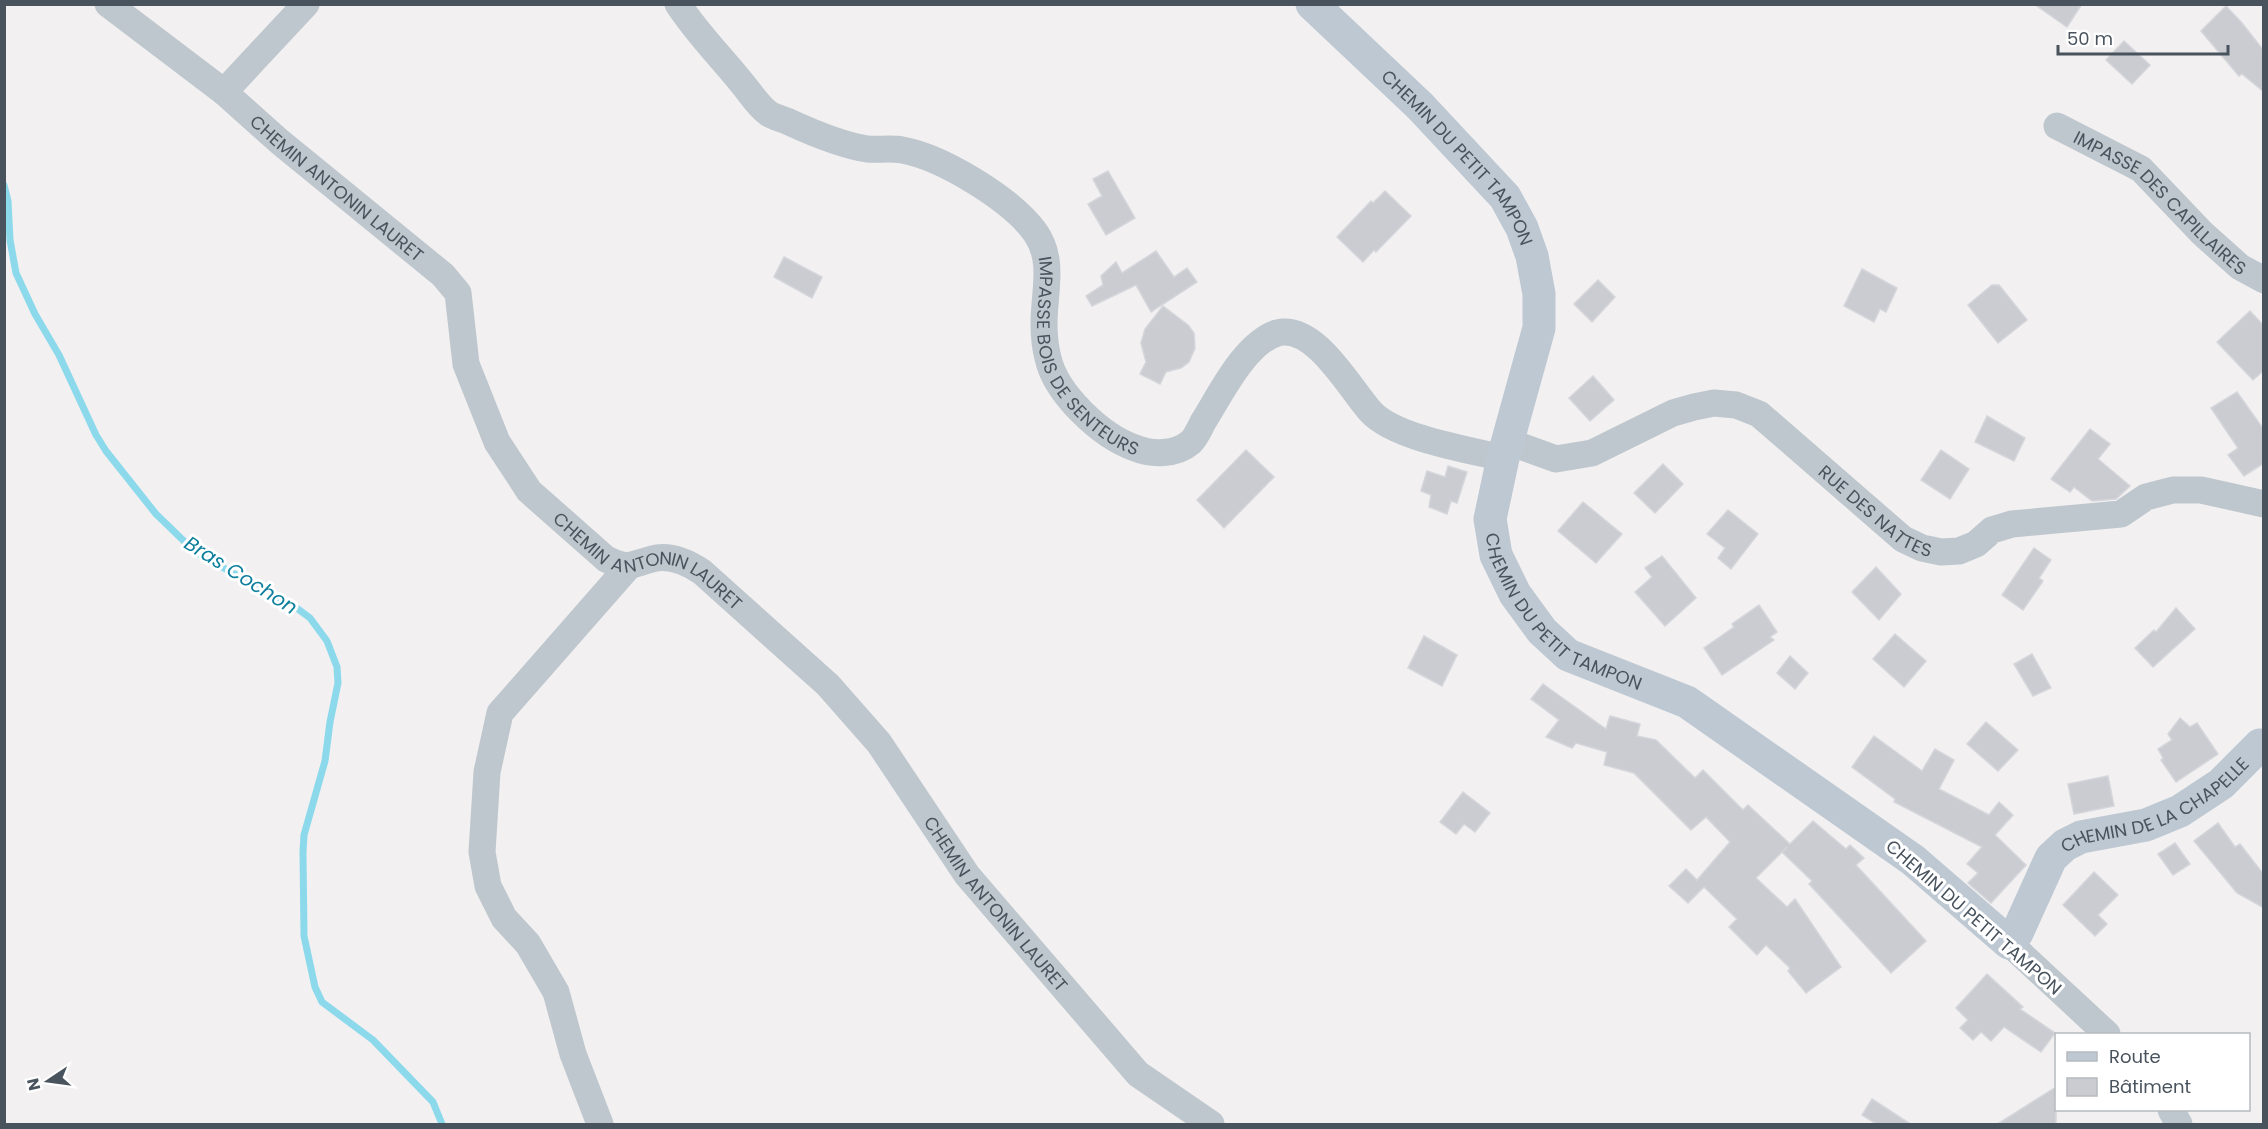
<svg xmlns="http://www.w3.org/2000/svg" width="2268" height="1129" font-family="Poppins,sans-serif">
  <rect width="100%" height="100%" fill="#f2f0f0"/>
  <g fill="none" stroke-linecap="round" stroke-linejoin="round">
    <path stroke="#8cd9ec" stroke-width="7" d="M 4,185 L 8,201 L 10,240 L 16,273 L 35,314 L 59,355 L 96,435 L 106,451 L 156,514 L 187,544 L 202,556 L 298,609 L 310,618 L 327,641 L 337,667 L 338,683 L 330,722 L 325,761 L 304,835 L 303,852 L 304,936 L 315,987 L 322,1002 L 373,1040 L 433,1102 L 442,1124"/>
  </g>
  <g fill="#caccd2" stroke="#d4d6db" stroke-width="1.5">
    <path d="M 2034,4 L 2082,4 L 2067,27 Z"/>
    <path d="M 2226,6 L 2242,23 L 2264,51 L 2264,92 L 2242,74 L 2239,76 L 2201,31 Z"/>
    <path d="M 2124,41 L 2150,65 L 2132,84 L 2106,60 Z"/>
    <path d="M 1108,171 L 1135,218 L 1106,235 L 1088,204 L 1102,196 L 1093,179 Z"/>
    <path d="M 1385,191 L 1411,216 L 1376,252 L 1374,250 L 1363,262 L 1337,237 L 1371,201 L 1373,203 Z"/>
    <path d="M 1156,251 L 1174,277 L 1187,268 L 1197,282 L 1151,312 L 1136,285 L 1092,306 L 1086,296 L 1103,285 L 1101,276 L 1116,262 L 1122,273 Z"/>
    <path d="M 784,257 L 822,277 L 812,298 L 774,277 Z"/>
    <path d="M 1862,269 L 1897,288 L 1886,312 L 1880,309 L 1874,322 L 1844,306 Z"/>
    <path d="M 1598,280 L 1615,297 L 1592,322 L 1574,304 Z"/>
    <path d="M 1992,285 L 1999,285 L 2027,320 L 1998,343 L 1968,305 Z"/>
    <path d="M 1163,306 L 1188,325 L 1194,333 L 1195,348 L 1189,362 L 1181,368 L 1166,372 L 1160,384 L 1140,374 L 1146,362 L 1141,343 L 1145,329 Z"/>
    <path d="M 2250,311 L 2264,326 L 2264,370 L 2253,380 L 2217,342 Z"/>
    <path d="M 1593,376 L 1614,400 L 1590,421 L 1569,398 Z"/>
    <path d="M 2237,392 L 2264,430 L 2264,463 L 2244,476 L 2228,455 L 2238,448 L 2211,408 Z"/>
    <path d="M 1987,416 L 2025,438 L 2014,461 L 1975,442 Z"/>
    <path d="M 2090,429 L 2110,444 L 2098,459 L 2130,486 L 2116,499 L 2092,501 L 2074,487 L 2070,492 L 2051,479 Z"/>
    <path d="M 1246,450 L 1274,477 L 1224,528 L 1197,500 Z"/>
    <path d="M 1941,450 L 1969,469 L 1950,499 L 1921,480 Z"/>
    <path d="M 1663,464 L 1683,484 L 1655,513 L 1634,493 Z"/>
    <path d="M 1448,466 L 1467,472 L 1457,503 L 1451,501 L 1447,514 L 1429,507 L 1431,495 L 1421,491 L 1427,471 L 1445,477 Z"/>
    <path d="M 1583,502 L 1622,534 L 1596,563 L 1558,531 Z"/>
    <path d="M 1728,510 L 1758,534 L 1731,569 L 1718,558 L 1725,548 L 1707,534 Z"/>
    <path d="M 2034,548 L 2051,560 L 2039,578 L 2043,581 L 2023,610 L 2002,595 Z"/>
    <path d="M 1662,556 L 1696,598 L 1665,626 L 1635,592 L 1652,577 L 1645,568 Z"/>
    <path d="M 1876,567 L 1901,594 L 1879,620 L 1852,592 Z"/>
    <path d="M 1759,605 L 1777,632 L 1770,637 L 1774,640 L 1722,675 L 1704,648 L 1734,627 L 1732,624 Z"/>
    <path d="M 2176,608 L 2195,629 L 2153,667 L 2135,648 L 2154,630 L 2156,632 Z"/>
    <path d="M 1895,634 L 1926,661 L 1904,687 L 1873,659 Z"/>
    <path d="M 1424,636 L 1457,655 L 1442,686 L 1408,668 Z"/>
    <path d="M 2032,654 L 2051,688 L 2033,696 L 2014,664 Z"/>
    <path d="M 1790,656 L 1808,673 L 1795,689 L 1777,673 Z"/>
    <path d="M 1543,684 L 1606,729 L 1610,716 L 1640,724 L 1637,736 L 1656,740 L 1695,778 L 1703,770 L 1743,810 L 1748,805 L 1790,844 L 1813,821 L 1846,849 L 1850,845 L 1864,858 L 1856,865 L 1926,941 L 1891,973 L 1809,884 L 1812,881 L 1782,852 L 1787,847 L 1756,878 L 1787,907 L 1795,899 L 1841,967 L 1806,993 L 1788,971 L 1790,968 L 1766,945 L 1757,955 L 1729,927 L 1737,919 L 1704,887 L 1688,903 L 1669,886 L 1686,869 L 1697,880 L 1730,842 L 1706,817 L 1691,830 L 1634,773 L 1604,765 L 1607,752 L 1576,743 L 1572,748 L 1546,737 L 1559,720 L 1531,699 Z"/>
    <path d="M 2180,718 L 2190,727 L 2197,723 L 2218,754 L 2176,782 L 2161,760 L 2163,758 L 2158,749 L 2172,740 L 2168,734 Z"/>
    <path d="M 1986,722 L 2018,750 L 1998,771 L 1967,744 Z"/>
    <path d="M 1874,736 L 1922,771 L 1935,749 L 1954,760 L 1939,789 L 1989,815 L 1999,802 L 2013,815 L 1995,835 L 2026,865 L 1991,903 L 1968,883 L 1978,873 L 1967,864 L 1982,847 L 1894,802 L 1895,799 L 1852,767 Z"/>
    <path d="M 2108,776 L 2114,806 L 2074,814 L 2068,784 Z"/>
    <path d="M 1463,792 L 1490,813 L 1475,832 L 1464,824 L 1456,834 L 1440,822 Z"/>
    <path d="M 2218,823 L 2235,847 L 2240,844 L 2264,875 L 2264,908 L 2237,893 L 2194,841 Z"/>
    <path d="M 2175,843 L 2190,864 L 2173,875 L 2158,854 Z"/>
    <path d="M 2094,872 L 2118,895 L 2098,915 L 2107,924 L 2095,936 L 2063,905 Z"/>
    <path d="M 1987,974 L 2023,1007 L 2020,1009 L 2055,1033 L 2041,1052 L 2004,1027 L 1991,1041 L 1981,1032 L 1973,1040 L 1960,1028 L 1968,1020 L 1956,1008 Z"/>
    <path d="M 2056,1087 L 2056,1125 L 1996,1125 Z"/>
    <path d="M 1872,1099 L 1912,1125 L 1878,1125 L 1862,1115 Z"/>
  </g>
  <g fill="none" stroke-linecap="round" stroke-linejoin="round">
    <g stroke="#bec7ce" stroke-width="27">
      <path id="s1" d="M 108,4 L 224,92 L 280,142 L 443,275 L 458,293 L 466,364 L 497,442 L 529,491 L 606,559 C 629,570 629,565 652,559 C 670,554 687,562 702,572 L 828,685 L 879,743 L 967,875 L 1138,1074 L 1211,1124"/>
      <path id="s2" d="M 678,4 C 696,32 720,56 741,82 C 749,91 758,106 768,113 C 773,117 783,119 789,122 C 813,133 841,145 867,149 C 879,150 891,148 902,150 C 942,157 1011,199 1035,232 C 1055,260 1044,292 1044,323 C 1044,335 1045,347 1048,358 C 1056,394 1101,436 1135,448 C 1152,455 1176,455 1191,442 C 1196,437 1200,428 1203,422 C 1220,395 1245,343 1277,333 C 1315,323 1350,389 1371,412 C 1395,438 1469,450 1503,458"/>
      <path d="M 224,92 L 306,4"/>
      <path id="s3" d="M 2057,126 L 2141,169 L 2202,233 L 2240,267 L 2264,280"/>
      <path id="s4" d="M 1509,442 L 1556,459 L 1592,453 L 1673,413 L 1694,407 L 1714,403 L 1736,405 L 1759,414 L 1903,539 L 1922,548 L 1941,552 L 1959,551 L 1976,544 L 1992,530 L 2012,524 L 2121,514 L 2146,497 L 2173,490 L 2201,490 L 2264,504"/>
      <path d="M 2009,943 L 2107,1034"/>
      <path d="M 2171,1110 L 2179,1124"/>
      <path d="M 600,1124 L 573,1054 L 556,992 L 528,944 L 504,918 L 488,886 L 482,852 L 487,772 L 500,713 L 629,566"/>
    </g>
    <path stroke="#bdc8d3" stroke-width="33" id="s5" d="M 1312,4 L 1420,106 L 1505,197 L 1522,228 L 1532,256 L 1539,294 L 1539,328 L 1503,458 L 1490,519 L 1496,555 L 1515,594 L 1542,631 L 1568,655 L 1687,702 L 1913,860 L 2009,943 L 2017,933 L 2051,858 L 2065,845 L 2081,837 L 2146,825 L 2180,811 L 2221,784 L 2260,745 L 2264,748"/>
  </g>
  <g text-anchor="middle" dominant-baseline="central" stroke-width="6" stroke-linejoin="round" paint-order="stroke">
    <g font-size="18" fill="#48535d" stroke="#fff">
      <text stroke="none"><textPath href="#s5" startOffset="213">CHEMIN DU PETIT TAMPON</textPath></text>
      <text stroke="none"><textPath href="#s1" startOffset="294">CHEMIN ANTONIN LAURET</textPath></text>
      <text stroke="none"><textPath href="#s3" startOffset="130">IMPASSE DES CAPILLAIRES</textPath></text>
      <text stroke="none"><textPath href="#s2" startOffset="585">IMPASSE BOIS DE SENTEURS</textPath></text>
      <text stroke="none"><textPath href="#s4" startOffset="418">RUE DES NATTES</textPath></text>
      <text stroke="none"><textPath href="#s1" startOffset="814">CHEMIN ANTONIN LAURET</textPath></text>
      <text stroke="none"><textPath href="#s5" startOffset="735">CHEMIN DU PETIT TAMPON</textPath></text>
      <text stroke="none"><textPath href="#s5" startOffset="1514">CHEMIN DE LA CHAPELLE</textPath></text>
      <text stroke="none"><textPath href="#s1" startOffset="1318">CHEMIN ANTONIN LAURET</textPath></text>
      <text transform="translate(1974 917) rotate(41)">CHEMIN DU PETIT TAMPON</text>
    </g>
    <g font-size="20" font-style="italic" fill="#0d7f9c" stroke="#fff">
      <text transform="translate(241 575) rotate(32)">Bras Cochon</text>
    </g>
  </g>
  <rect width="2268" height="1129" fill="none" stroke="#48535d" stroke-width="12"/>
  <rect x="2055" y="1033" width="195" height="78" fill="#ffffff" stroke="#b6babe" stroke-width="1.5"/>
  <rect x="2067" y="1052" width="30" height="9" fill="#bdc8d3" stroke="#b6babe" stroke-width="1.5"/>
  <text x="2109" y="1063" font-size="18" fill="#48535d">Route</text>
  <rect x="2067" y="1078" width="30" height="18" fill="#caccd2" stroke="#b6babe" stroke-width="1.5"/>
  <text x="2109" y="1093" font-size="18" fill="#48535d">Bâtiment</text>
  <g transform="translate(48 1081) rotate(257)" stroke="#ffffff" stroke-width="4.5" paint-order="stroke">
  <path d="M0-4.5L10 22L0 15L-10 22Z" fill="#48535d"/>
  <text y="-9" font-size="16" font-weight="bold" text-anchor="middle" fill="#48535d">N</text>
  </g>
  <path d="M2058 45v9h170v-9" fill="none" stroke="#48535d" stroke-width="3"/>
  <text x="2067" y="45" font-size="18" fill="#48535d" stroke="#ffffff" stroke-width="4.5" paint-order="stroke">50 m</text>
</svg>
